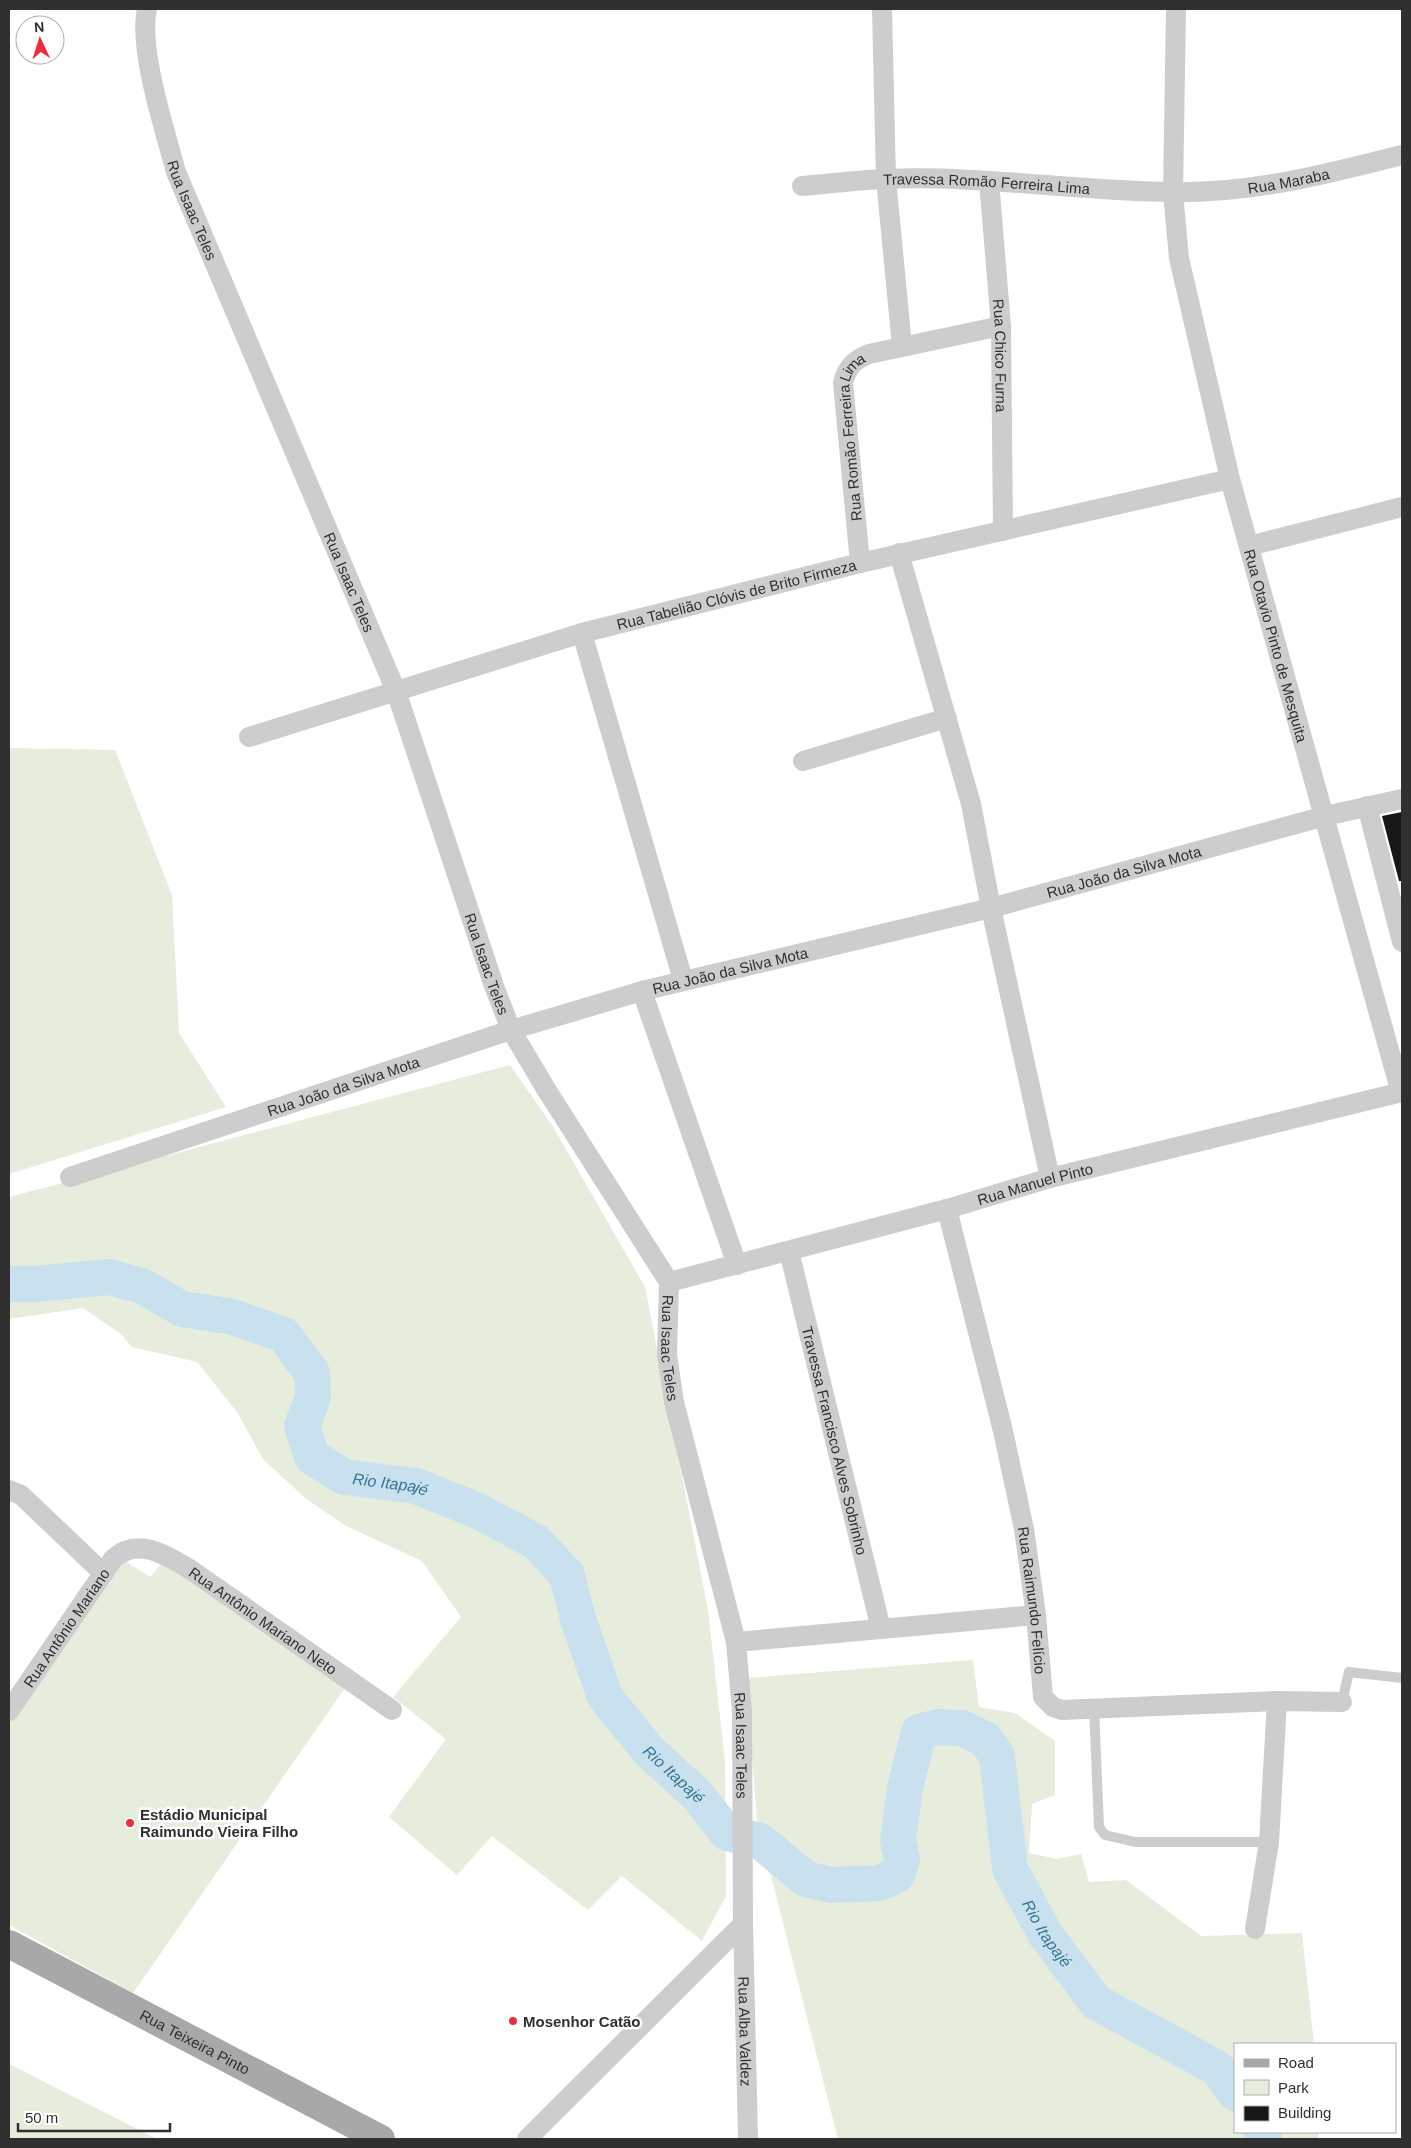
<svg xmlns="http://www.w3.org/2000/svg" width="1411" height="2148" font-family="Helvetica,sans-serif">
  <rect width="100%" height="100%" fill="#fff"/>
  <g fill="#e6eddd">
    <path d="M 9,748 L 115,750 L 172,895 L 179,1033 L 226,1107 L 9,1174 Z"/>
    <path d="M 510,1065 L 552,1125 L 645,1287 L 708,1610 L 725,1761 L 726,1896 L 702,1941 L 622,1876 L 588,1910 L 492,1836 L 457,1875 L 389,1817 L 446,1739 L 393,1697 L 461,1617 L 422,1561 L 346,1526 L 305,1498 L 263,1459 L 237,1412 L 197,1362 L 132,1347 L 121,1334 L 83,1308 L 9,1319 L 9,1197 Z"/>
    <path d="M 123,1560 L 150,1577 L 163,1562 L 347,1685 L 133,1993 L 9,1925 L 9,1720 Z"/>
    <path d="M 973,1660 L 979,1707 L 1015,1713 L 1055,1741 L 1055,1795 L 1032,1804 L 1029,1853 L 1057,1859 L 1081,1854 L 1089,1882 L 1126,1880 L 1201,1936 L 1302,1933 L 1314,2044 L 1235,2044 L 1235,2132 L 1319,2132 L 1319,2139 L 838,2139 L 757,1821 L 746,1678 Z"/>
    <path d="M 9,2064 L 157,2139 L 9,2139 Z"/>
  </g>
  <g fill="none" stroke-linecap="round" stroke-linejoin="round">
    <g stroke="#c9e1ee" stroke-width="36">
      <path id="s1" d="M 9,1284 L 35,1284 L 109,1277 L 142,1286 L 182,1309 L 233,1317 L 284,1335 L 312,1373 L 313,1397 L 302,1426 L 312,1457 L 344,1477 L 416,1486 L 478,1511 L 536,1542 L 567,1575 L 578,1619 L 605,1697 L 649,1751 L 698,1796 L 727,1833 L 760,1841 L 806,1879 L 831,1885 L 879,1883 L 897,1875 L 902,1859 L 898,1841 L 905,1788 L 919,1732 L 938,1727 L 962,1728 L 985,1739 L 997,1756 L 1010,1869 L 1045,1934 L 1096,2002 L 1217,2068 L 1235,2093"/>
      <path d="M 1262,2132 L 1264,2139"/>
    </g>
  </g>
  <path fill="#171717" d="M 1402,812 L 1402,881 L 1399,881 L 1382,816 Z"/>
  <g fill="none" stroke-linecap="round" stroke-linejoin="round">
    <g stroke="#cdcdcd" stroke-width="10">
      <path d="M 1342,1702 L 1349,1672 L 1402,1678"/>
      <path d="M 1094,1708 L 1099,1827 L 1105,1835 L 1135,1842 L 1269,1842"/>
    </g>
    <g stroke="#cdcdcd" stroke-width="20">
      <path id="s2" d="M 147,9 C 138,49 165,130 176,172 L 396,691 L 494,986 L 511,1030 L 546,1089 L 669,1282 L 667,1355 L 674,1402 L 736,1642 L 742,1712 L 743,1924 L 748,2139"/>
      <path d="M 882,9 L 886,179 L 902,346"/>
      <path id="s3" d="M 1176,9 L 1173,193 L 1179,258 L 1230,479 L 1401,1093"/>
      <path id="s4" d="M 989,181 L 1001,326 L 1003,531"/>
      <path id="s5" d="M 802,186 C 829,184 857,180 885,179 C 980,175 1077,191 1172,192 C 1250,194 1327,174 1402,155"/>
      <path d="M 1249,546 L 1402,507"/>
      <path d="M 899,553 L 971,804 L 991,908 L 1050,1178"/>
      <path id="s6" d="M 860,563 L 843,383 C 847,367 854,360 869,354 L 1001,326"/>
      <path d="M 582,633 L 683,980"/>
      <path id="s7" d="M 249,737 L 582,633 L 860,563 L 1230,479"/>
      <path d="M 803,761 L 947,718"/>
      <path d="M 1367,806 L 1402,942"/>
      <path d="M 642,991 L 737,1265"/>
      <path id="s8" d="M 70,1177 L 511,1030 L 642,991 L 991,908 L 1325,816 L 1402,799"/>
      <path id="s9" d="M 947,1209 L 1003,1431 L 1024,1529 L 1036,1615 L 1043,1697 L 1053,1707 L 1062,1710 L 1277,1701 L 1342,1702"/>
      <path id="s10" d="M 789,1251 L 881,1629"/>
      <path id="s11" d="M 669,1282 L 947,1209 L 1050,1178 L 1402,1092"/>
      <path d="M 9,1490 L 21,1495 L 102,1572"/>
      <path d="M 736,1642 L 1036,1615"/>
      <path id="s12" d="M 9,1711 L 113,1559 C 138,1536 166,1555 191,1570 L 392,1710"/>
      <path d="M 1255,1929 L 1269,1842 L 1277,1701"/>
      <path d="M 527,2139 L 743,1924"/>
    </g>
    <path stroke="#a8a8a8" stroke-width="28" id="s13" d="M 9,1944 L 381,2139"/>
  </g>
  <g fill="#ed2c40" stroke="#fff" stroke-width="2">
    <circle cx="130" cy="1823" r="5"/>
    <circle cx="513" cy="2021" r="5"/>
  </g>
  <g text-anchor="middle" dominant-baseline="central" stroke-width="5" stroke-linejoin="round" paint-order="stroke">
    <g font-size="15" fill="#303030" stroke="#fff">
      <text stroke="none"><textPath href="#s5" startOffset="488">Rua Maraba</textPath></text>
      <text stroke="none"><textPath href="#s5" startOffset="185">Travessa Romão Ferreira Lima</textPath></text>
      <text stroke="none"><textPath href="#s2" startOffset="208">Rua Isaac Teles</textPath></text>
      <text stroke="none"><textPath href="#s4" startOffset="175">Rua Chico Furna</textPath></text>
      <text stroke="none"><textPath href="#s6" startOffset="129">Rua Romão Ferreira Lima</textPath></text>
      <text stroke="none"><textPath href="#s2" startOffset="612">Rua Isaac Teles</textPath></text>
      <text stroke="none"><textPath href="#s7" startOffset="508">Rua Tabelião Clóvis de Brito Firmeza</textPath></text>
      <text stroke="none"><textPath href="#s3" startOffset="649">Rua Otavio Pinto de Mesquita</textPath></text>
      <text stroke="none"><textPath href="#s8" startOffset="1098">Rua João da Silva Mota</textPath></text>
      <text stroke="none"><textPath href="#s2" startOffset="1018">Rua Isaac Teles</textPath></text>
      <text stroke="none"><textPath href="#s8" startOffset="692">Rua João da Silva Mota</textPath></text>
      <text stroke="none"><textPath href="#s8" startOffset="288">Rua João da Silva Mota</textPath></text>
      <text stroke="none"><textPath href="#s11" startOffset="379">Rua Manuel Pinto</textPath></text>
      <text stroke="none"><textPath href="#s2" startOffset="1452">Rua Isaac Teles</textPath></text>
      <text stroke="none"><textPath href="#s10" startOffset="195">Travessa Francisco Alves Sobrinho</textPath></text>
      <text stroke="none"><textPath href="#s9" startOffset="401">Rua Raimundo Felício</textPath></text>
      <text stroke="none"><textPath href="#s12" startOffset="358">Rua Antônio Mariano Neto</textPath></text>
      <text stroke="none"><textPath href="#s12" startOffset="101">Rua Antônio Mariano</textPath></text>
      <text stroke="none"><textPath href="#s2" startOffset="1858">Rua Isaac Teles</textPath></text>
      <text stroke="none"><textPath href="#s2" startOffset="2144">Rua Alba Valdez</textPath></text>
      <text stroke="none"><textPath href="#s13" startOffset="210">Rua Teixeira Pinto</textPath></text>
    </g>
    <g font-size="15" font-weight="bold" fill="#303030" stroke="#fff" text-anchor="start">
      <text x="140" y="1814">Estádio Municipal<tspan x="140" dy="17">Raimundo Vieira Filho</tspan></text>
      <text x="523" y="2021">Mosenhor Catão</text>
    </g>
    <g font-size="16" font-style="italic" fill="#397596" stroke="#fff">
      <text stroke="none"><textPath href="#s1" startOffset="506">Rio Itapajé</textPath></text>
      <text stroke="none"><textPath href="#s1" startOffset="941">Rio Itapajé</textPath></text>
      <text stroke="none"><textPath href="#s1" startOffset="1632">Rio Itapajé</textPath></text>
    </g>
  </g>
  <rect width="1411" height="2148" fill="none" stroke="#303030" stroke-width="20"/>
  <rect x="1234" y="2043" width="162" height="90" fill="#ffffff" stroke="#acacac"/>
  <rect x="1244" y="2059" width="25" height="8" fill="#a8a8a8" stroke="#acacac"/>
  <text x="1278" y="2068" font-size="15" fill="#303030">Road</text>
  <rect x="1244" y="2080" width="25" height="15" fill="#e6eddd" stroke="#acacac"/>
  <text x="1278" y="2093" font-size="15" fill="#303030">Park</text>
  <rect x="1244" y="2106" width="25" height="15" fill="#171717" stroke="#acacac"/>
  <text x="1278" y="2118" font-size="15" fill="#303030">Building</text>
  <g transform="translate(40 40) rotate(356)"><circle r="24" fill="#ffffff" stroke="#acacac"/>
  <path d="M0-4L9 19L0 12L-9 19Z" fill="#ed2c40"/>
  <text y="-8" font-size="14" font-weight="bold" text-anchor="middle" fill="#303030">N</text>
  </g>
  <path d="M18 2123v8h152v-8" fill="none" stroke="#303030" stroke-width="2.5"/>
  <text x="25" y="2123" font-size="15" fill="#303030" stroke="#ffffff" stroke-width="4" paint-order="stroke">50 m</text>
</svg>
